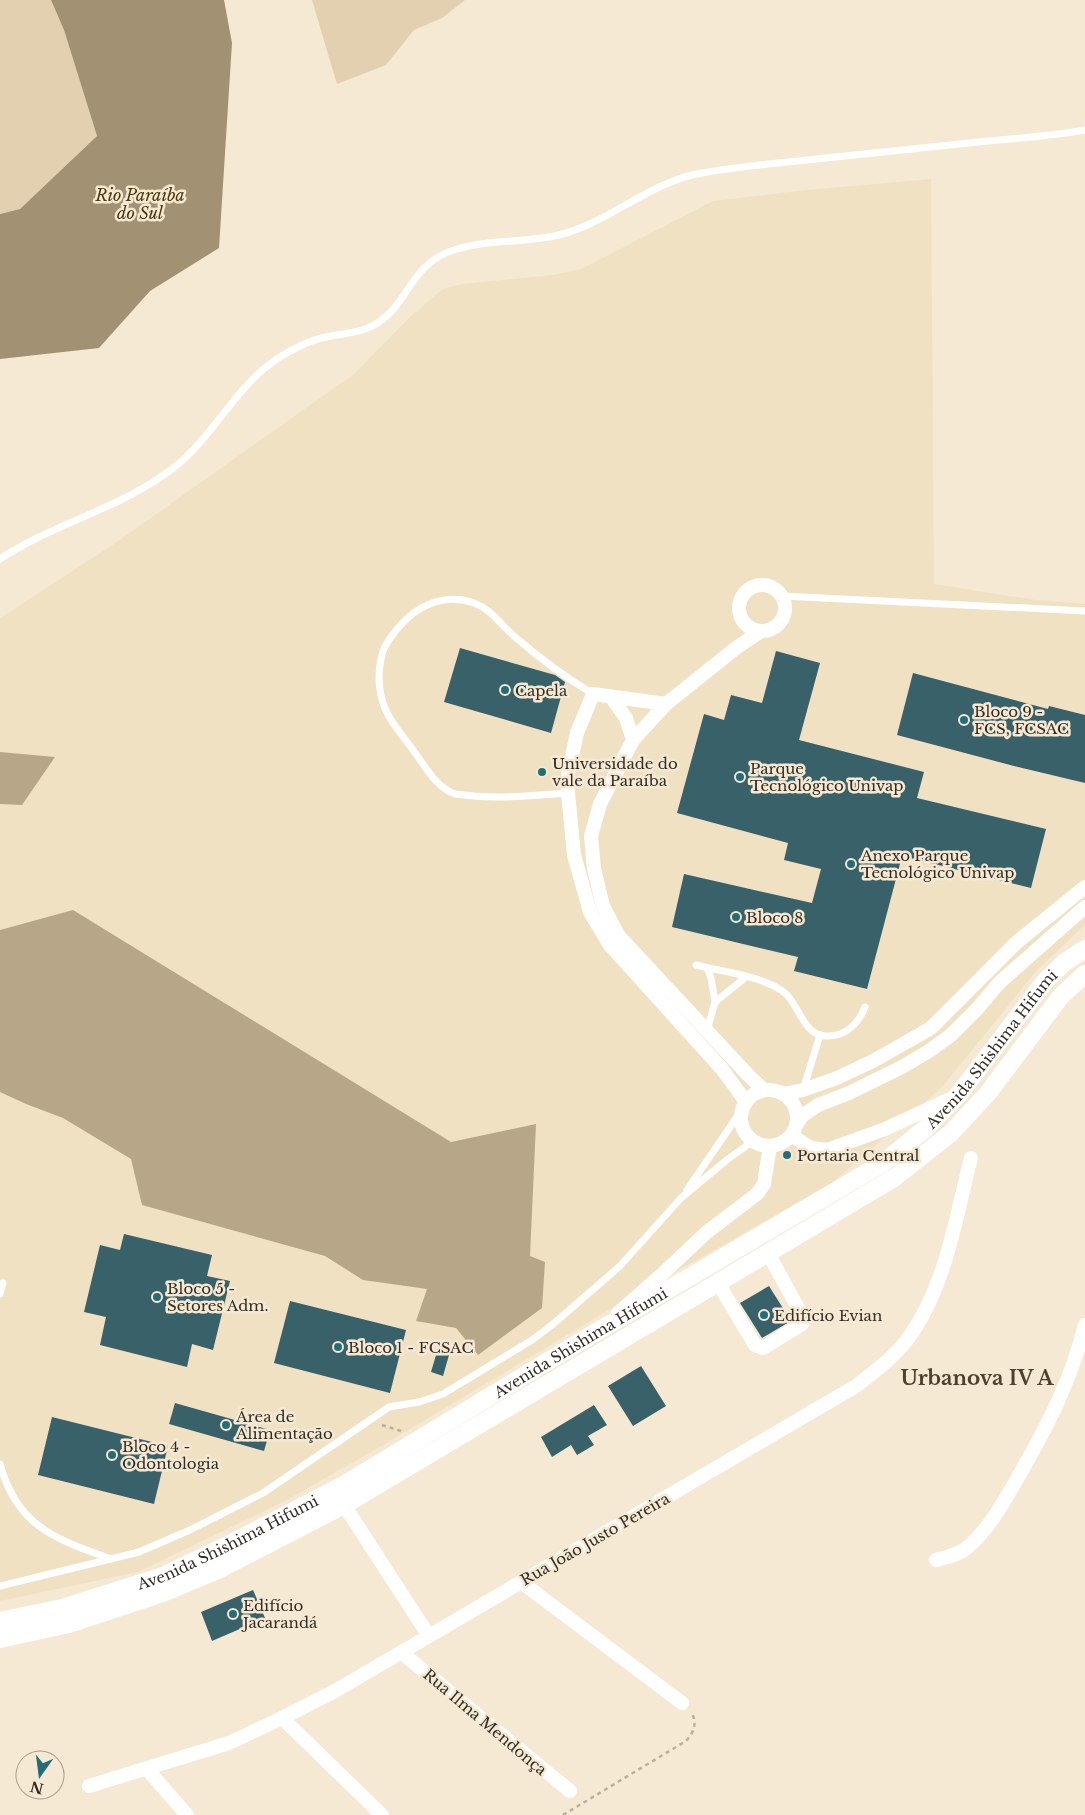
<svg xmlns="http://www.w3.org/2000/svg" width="1085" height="1815" font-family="'Libre Baskerville',serif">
  <rect width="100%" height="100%" fill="#f6e9d3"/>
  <path fill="#f1e1c3" d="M 931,179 L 934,584 L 1036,600 L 1085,604 L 1085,925 L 1037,970 L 943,1086 L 832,1183 L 612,1308 L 392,1440 L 287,1500 L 138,1572 L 0,1601 L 0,618 L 111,546 L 354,374 L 411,316 L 443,289 L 461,284 L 553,275 L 581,269 L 713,201 L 797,191 Z"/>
  <g fill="#e2d0b0">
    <path d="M 0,0 L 51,0 L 64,30 L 97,136 L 20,209 L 0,214 Z"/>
    <path d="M 312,0 L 465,0 L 442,18 L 414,30 L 386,65 L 337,84 Z"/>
  </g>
  <g fill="#b8a688">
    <path d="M 0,752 L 55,757 L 22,805 L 0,804 Z"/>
    <path d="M 73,910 L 451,1142 L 536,1124 L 530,1256 L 545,1262 L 542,1308 L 478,1355 L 456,1328 L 416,1321 L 427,1289 L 363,1280 L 325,1256 L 142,1205 L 131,1159 L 63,1118 L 26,1104 L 0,1092 L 0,930 Z"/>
  </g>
  <path fill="#a29173" d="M 51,0 L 224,0 L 232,43 L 219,248 L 150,291 L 99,348 L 0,359 L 0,214 L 20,209 L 97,136 L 64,30 Z"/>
  <g fill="#396169">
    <path d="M 460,648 L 555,675 L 565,682 L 551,733 L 444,702 Z"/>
    <path d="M 776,651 L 820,663 L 799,740 L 924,772 L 917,798 L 1046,829 L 1031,888 L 902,856 L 867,989 L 794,971 L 798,957 L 672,927 L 684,874 L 812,903 L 821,869 L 784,860 L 788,843 L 677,813 L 704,714 L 724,720 L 731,695 L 762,703 Z"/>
    <path d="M 913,673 L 1048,709 L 1049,706 L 1085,715 L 1085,783 L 1014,766 L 897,735 Z"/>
    <path d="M 124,1234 L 212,1255 L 207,1276 L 230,1281 L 213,1350 L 192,1344 L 187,1367 L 100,1345 L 106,1317 L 84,1312 L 100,1245 L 120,1250 Z"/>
    <path d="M 769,1286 L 791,1321 L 762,1338 L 740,1303 Z"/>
    <path d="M 290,1301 L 406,1330 L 390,1393 L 274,1363 Z"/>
    <path d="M 439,1345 L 451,1348 L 443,1376 L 431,1372 Z"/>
    <path d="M 641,1366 L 666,1406 L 633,1426 L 608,1386 Z"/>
    <path d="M 175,1403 L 270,1430 L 264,1451 L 169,1424 Z"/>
    <path d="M 594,1405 L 607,1425 L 588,1436 L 594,1445 L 577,1455 L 571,1445 L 552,1457 L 541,1437 Z"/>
    <path d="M 52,1417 L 168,1446 L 154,1504 L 38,1475 Z"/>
    <path d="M 253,1590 L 265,1618 L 212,1641 L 201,1612 Z"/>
  </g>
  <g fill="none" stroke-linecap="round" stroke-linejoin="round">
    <g stroke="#bbb09e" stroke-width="2.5" stroke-dasharray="4 4" stroke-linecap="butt">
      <path d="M 382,1425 L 401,1431"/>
      <path d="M 563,1815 L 686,1741 C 694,1732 697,1724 692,1713"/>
    </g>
    <g stroke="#fff" stroke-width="7">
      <path d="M 0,559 C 56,522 124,508 177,465 C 213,436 238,384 277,359 C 291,350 310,340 326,337 C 345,333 363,333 379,322 C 408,303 411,265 451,251 C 484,239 525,243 559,235 C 607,223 644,187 692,175 C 729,167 769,164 807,160 C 867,154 928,147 988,141 C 1020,138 1053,136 1085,130"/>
      <path d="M 782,596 L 1085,611"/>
      <path d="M 568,793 C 537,795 505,799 474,796 C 468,795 461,795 455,794 C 437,788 426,768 416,754 C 403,735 386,719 381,696 C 378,682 379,665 383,651 C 386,643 392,636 397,629 C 416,606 444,592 474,603 C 491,609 500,624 514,636 C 538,657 565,677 593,694"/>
      <path d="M 696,965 C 723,972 757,975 781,990 C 803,1004 801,1046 840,1034 C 853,1029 860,1020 865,1007"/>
      <path d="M 707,968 L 711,978 L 715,1002"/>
      <path d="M 707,1031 L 715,1002 L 746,977"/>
      <path d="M 803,1090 L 820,1035"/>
      <path d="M 687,1190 L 741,1111"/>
      <path d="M 0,1294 L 3,1283"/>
      <path d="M 0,1464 C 17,1527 56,1539 111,1559"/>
      <path d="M 0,1586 L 139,1552 L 190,1530 L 263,1493 L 389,1407 L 419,1402 L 443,1394 L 532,1340 L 552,1325 L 620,1266 L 681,1198 L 728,1159 L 753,1141"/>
    </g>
    <g stroke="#fff" stroke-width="14">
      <circle cx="762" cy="608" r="23"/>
      <path d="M 761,631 L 736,648 L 666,704 L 633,740 L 600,804 L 591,836 L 594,869 L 603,906 L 618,935 L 749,1076 L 764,1090"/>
      <path d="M 611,697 L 626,718 L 633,740"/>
      <path d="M 666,704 L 593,694 L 577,733 L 568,774 L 568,793 L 574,855 L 590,912 L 609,944 L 722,1069 L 746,1102"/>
      <circle cx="769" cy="1118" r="28"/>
      <path d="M 783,1094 L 803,1090 L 837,1078 L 875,1060 L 931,1028 L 1017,942 L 1085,887"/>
      <path d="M 796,1125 L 802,1116 L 818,1105 L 849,1093 L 902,1067 L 929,1051 L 951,1035 L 977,1009 L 999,983 L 1085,907"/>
      <path d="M 791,1135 L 811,1148 L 827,1150 L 885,1129 L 952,1098"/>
      <path d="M 718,1283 L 755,1345 L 763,1348 L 802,1324 L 804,1319 L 768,1253"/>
      <path d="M 618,1313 L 659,1277 L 707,1232 L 757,1194 L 764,1184 L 770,1146"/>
      <path d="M 344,1505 L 429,1636"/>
      <path d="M 936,1560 C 947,1557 959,1555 968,1547 C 991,1527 1006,1498 1021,1472 C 1049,1423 1071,1380 1085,1325"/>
      <path d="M 521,1582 L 682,1703"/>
      <path d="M 401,1652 L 570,1791"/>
      <path d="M 282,1718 L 382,1815"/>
      <path d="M 147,1769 L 187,1815"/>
      <path d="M 89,1786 L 229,1743 L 282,1718 L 335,1691 L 856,1386 C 874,1372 893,1358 907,1340 C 946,1287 955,1220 971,1158"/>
    </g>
    <g stroke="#fff" stroke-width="18">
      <path id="s1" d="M 0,1621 L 62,1608 L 163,1576 L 224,1547 L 342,1486 L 593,1334 L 883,1163 L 926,1128 L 959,1094 L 1046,980 L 1065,962 L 1085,949"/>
      <path d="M 0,1639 L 69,1624 L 163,1593 L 218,1570 L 344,1505 L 894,1178 L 951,1133 L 988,1093 L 1061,996 L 1085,974"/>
    </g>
  </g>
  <g fill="#246c78" stroke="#f6e9d3" stroke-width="2">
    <circle cx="505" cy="690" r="5"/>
    <circle cx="964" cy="720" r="5"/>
    <circle cx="542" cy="772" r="5"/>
    <circle cx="740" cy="777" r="5"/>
    <circle cx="851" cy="864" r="5"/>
    <circle cx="736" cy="917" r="5"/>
    <circle cx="787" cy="1155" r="5"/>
    <circle cx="157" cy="1297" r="5"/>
    <circle cx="764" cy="1315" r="5"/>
    <circle cx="338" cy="1347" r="5"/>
    <circle cx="226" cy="1425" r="5"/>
    <circle cx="112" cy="1455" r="5"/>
    <circle cx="233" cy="1614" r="5"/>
  </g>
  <g text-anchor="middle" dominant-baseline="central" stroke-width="5" stroke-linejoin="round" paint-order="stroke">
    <g font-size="15" fill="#322d24" stroke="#f6e9d3" text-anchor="start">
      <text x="515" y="690">Capela</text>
      <text x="974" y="711">Bloco 9 -<tspan x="974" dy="17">FCS, FCSAC</tspan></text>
      <text x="552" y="763">Universidade do<tspan x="552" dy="17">vale da Paraíba</tspan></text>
      <text x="750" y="768">Parque<tspan x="750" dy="17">Tecnológico Univap</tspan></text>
      <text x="861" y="855">Anexo Parque<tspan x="861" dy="17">Tecnológico Univap</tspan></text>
      <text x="746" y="917">Bloco 8</text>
      <text x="797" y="1155">Portaria Central</text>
      <text x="167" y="1288">Bloco 5 -<tspan x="167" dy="17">Setores Adm.</tspan></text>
      <text x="774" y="1315">Edifício Evian</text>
      <text x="348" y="1347">Bloco 1 - FCSAC</text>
      <text x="236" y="1416">Área de<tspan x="236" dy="17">Alimentação</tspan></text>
      <text x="122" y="1446">Bloco 4 -<tspan x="122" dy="17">Odontologia</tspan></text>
      <text x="243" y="1605">Edifício<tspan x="243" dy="17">Jacarandá</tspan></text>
    </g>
    <g font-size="15" fill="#322d24" stroke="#f6e9d3">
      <text stroke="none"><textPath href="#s1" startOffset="1158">Avenida Shishima Hifumi</textPath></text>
      <text stroke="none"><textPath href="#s1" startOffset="648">Avenida Shishima Hifumi</textPath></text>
      <text transform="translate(595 1539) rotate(-30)">Rua João Justo Pereira</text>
      <text stroke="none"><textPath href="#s1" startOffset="242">Avenida Shishima Hifumi</textPath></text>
      <text transform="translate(485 1722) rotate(40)">Rua Ilma Mendonça</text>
    </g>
    <g font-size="16" font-style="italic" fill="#49360e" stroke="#f6e9d3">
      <text x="140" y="195">Rio Paraíba<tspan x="140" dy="18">do Sul</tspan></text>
    </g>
    <g font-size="20" font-weight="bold" fill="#4c4230" stroke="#f6e9d3">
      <text x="977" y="1378">Urbanova IV A</text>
    </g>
  </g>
  <g transform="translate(40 1775) rotate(194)"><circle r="24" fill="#f6e9d3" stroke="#a89e8d"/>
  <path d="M0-4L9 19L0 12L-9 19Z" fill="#246c78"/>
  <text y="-8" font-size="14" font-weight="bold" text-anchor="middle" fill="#322d24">N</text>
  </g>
</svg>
